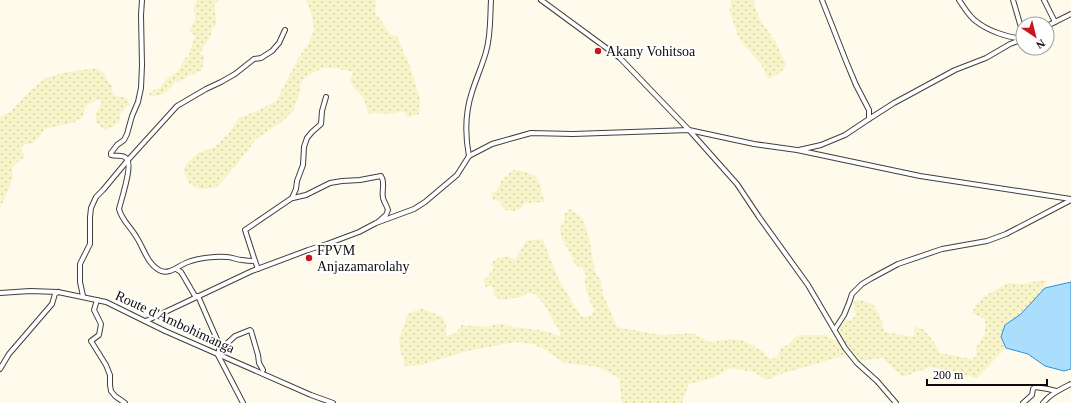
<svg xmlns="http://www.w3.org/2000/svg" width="1071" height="403" font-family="'Times New Roman',serif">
  <defs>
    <pattern id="farmland-dots" width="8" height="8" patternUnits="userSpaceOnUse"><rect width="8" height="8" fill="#f8f4c9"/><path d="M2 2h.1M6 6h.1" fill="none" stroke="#d3d0ab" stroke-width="1.8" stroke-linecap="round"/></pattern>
  </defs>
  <rect width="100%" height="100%" fill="#fffbec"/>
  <g fill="url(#farmland-dots)">
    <path d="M 198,0 L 220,0 L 214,4 L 217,26 L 213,27 L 210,37 L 204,46 L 200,54 L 204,55 L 204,61 L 201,71 L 194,74 L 189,75 L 185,79 L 174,83 L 172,87 L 163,94 L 150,97 L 149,94 L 154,90 L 161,87 L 165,80 L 178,71 L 185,58 L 190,57 L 189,53 L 195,36 L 190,31 L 195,19 L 194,5 Z"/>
    <path d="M 306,0 L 376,0 L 375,12 L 391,35 L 397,36 L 403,51 L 408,60 L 420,99 L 419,114 L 408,118 L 403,111 L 397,113 L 384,114 L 374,113 L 368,114 L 366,105 L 362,96 L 355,89 L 350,81 L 353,72 L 335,68 L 322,68 L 304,78 L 300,85 L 301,90 L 293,111 L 283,121 L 256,139 L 234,168 L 216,188 L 199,189 L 189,183 L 183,170 L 188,162 L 198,153 L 215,147 L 229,133 L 239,118 L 257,111 L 276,101 L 298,59 L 309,43 L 314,28 L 311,13 Z"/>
    <path d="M 731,0 L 753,0 L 759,18 L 775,41 L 786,64 L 782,71 L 776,75 L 768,79 L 761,64 L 739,39 L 730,12 Z"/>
    <path d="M 97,68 L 105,74 L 107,80 L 112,86 L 112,91 L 114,95 L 126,98 L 130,105 L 126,107 L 120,115 L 120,121 L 115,126 L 104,130 L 97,123 L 95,116 L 102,101 L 98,99 L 86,106 L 83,117 L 75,122 L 45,129 L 40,136 L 33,143 L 26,144 L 21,148 L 22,152 L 25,154 L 23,158 L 12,167 L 13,177 L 4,200 L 0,206 L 0,117 L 11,111 L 29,92 L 44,79 L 62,73 Z"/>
    <path d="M 513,170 L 523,171 L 536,176 L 542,188 L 541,191 L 545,202 L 525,203 L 521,208 L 514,211 L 505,210 L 499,201 L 493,200 L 491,194 L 497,190 L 502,180 Z"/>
    <path d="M 570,209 L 583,219 L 589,237 L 595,272 L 601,281 L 603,294 L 617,327 L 661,335 L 692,333 L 710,342 L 730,339 L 743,340 L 762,351 L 770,359 L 778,357 L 780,349 L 789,344 L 798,335 L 825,335 L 839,342 L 845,349 L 846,355 L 781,374 L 766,380 L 754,372 L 730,368 L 713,378 L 689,384 L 682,403 L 622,403 L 619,378 L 598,367 L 564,363 L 547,351 L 533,344 L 516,342 L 467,351 L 421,365 L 405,366 L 400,350 L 399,339 L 408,314 L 421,308 L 443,317 L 446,325 L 446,336 L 456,333 L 462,325 L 486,327 L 501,323 L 512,327 L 541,330 L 560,336 L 559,330 L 543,303 L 535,294 L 527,293 L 522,297 L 500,300 L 495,296 L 492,286 L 486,287 L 483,280 L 488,277 L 494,267 L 491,264 L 493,262 L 498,258 L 508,256 L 515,260 L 526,241 L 537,239 L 543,240 L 559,280 L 575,307 L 582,317 L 592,315 L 594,309 L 589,300 L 584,280 L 586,275 L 582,268 L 575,265 L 573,259 L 561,237 L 560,228 L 564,221 L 564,214 L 567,213 L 568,211 Z"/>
    <path d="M 1046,280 L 1045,288 L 1021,314 L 1005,325 L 1001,337 L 1006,348 L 977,378 L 931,367 L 903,377 L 882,358 L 859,361 L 855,358 L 848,348 L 839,331 L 840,325 L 846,319 L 850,321 L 856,315 L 853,303 L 856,300 L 863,301 L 873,304 L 879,314 L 885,332 L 914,337 L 915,326 L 924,330 L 934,342 L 940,353 L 972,359 L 977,355 L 976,348 L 985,333 L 985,319 L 972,313 L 976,305 L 982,298 L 1008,283 L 1024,284 L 1037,281 Z"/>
  </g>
  <path fill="#abddfc" stroke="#2b92da" d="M 1071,282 L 1071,369 L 1064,371 L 1045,366 L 1028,354 L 1006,348 L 1001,337 L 1005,325 L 1021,314 L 1045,288 Z"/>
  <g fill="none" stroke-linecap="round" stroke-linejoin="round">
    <defs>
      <g id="minor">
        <path d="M 142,0 L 141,15 L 142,65 L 141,88 L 138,102 L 132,116 L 127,134 L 124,140 L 117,145 L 111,153 L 111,155 C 116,157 122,154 126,158 C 134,163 121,200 119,209 C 122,221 131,227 137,238 C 144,249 147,263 159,270 C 169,276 179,265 188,262 C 199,258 216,256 227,257 C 232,257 237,260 242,260 C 247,261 250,261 255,261 L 258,269"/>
        <path d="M 541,0 L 620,58 L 689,130 L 737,184 L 759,217 L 808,285 L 845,348 L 857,363 L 877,381 L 896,403"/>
        <path d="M 822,0 L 846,61 L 856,85 L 869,110 L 869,119"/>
        <path d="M 959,0 C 964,7 969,17 977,22 C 987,30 1008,38 1021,38"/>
        <path d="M 1013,0 L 1023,34"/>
        <path d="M 1044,0 L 1055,22"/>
        <path d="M 1047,26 L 1071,14"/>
        <path d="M 799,150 L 821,145 L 845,135 L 869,119 L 894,103 L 955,70 L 986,58 L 1010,44 L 1023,39"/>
        <path d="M 469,156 C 465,135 465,113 472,92 C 476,79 482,66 486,52 C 491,35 490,17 491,0"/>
        <path d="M 293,198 L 306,195 L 330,183 L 342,181 L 360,180 L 381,176 C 386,184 381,190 383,198 C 384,202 387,206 388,210 L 386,215 L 379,221"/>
        <path d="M 255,261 L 245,230 L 292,198 L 296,189 L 297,181 L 303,165 L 304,147 L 307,138 L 312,132 L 321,124 L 322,111 L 326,97"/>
        <path d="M 176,269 L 181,272 L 195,296 L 198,296 L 219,344 L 219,350 L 218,355 L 243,403"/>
        <path d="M 0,293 L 30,291 L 58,292 L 106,302 L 165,331 L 311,395 L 333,403"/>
        <path d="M 83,296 L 80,282 L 80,264 L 90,244 L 90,217 L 91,208 L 96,197 L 103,190 L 128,160 L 177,106 L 206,89 L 221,82 L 235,74 L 254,59 L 261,58 L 272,51 L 279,43 L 285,30"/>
        <path d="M 97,300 L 94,310 L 101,324 L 99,335 L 91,341 L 106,365 L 110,375 L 110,385 L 111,391 L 115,396 L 125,403"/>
        <path d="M 146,321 L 252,271 L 308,250 L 327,244 L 359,232 L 376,223 L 414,209 L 425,202 L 457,175 L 469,156 L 492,144 L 531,133 L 573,134 L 689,130 L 754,144 L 797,150 L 920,176 L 1071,199"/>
        <path d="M 835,329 L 844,315 L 849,303 L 852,294 L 862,284 L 872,278 L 898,264 L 942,249 L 987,241 L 1006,234 L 1071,200"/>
        <path d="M 219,351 L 235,336 L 250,330 L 251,331 L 258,355 L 259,363 L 263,370"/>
        <path d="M 0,369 L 9,354 L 52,304 L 55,294 L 58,292"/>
        <path d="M 1023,403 L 1032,395 L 1033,389 L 1035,387 L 1048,389 L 1056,391"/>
        <path d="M 1043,403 C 1050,394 1061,389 1071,384"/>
      </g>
    </defs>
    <use href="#minor" stroke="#3f3f3f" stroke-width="6"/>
    <use href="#minor" stroke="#fff" stroke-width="4"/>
  </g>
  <g fill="#c9171e" stroke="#fff" stroke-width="1.5">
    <circle cx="598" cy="51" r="4"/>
    <circle cx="309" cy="258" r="4"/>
  </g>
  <g text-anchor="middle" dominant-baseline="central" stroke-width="4" stroke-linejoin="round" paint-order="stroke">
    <g font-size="14" fill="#0c0c0c" stroke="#fff" text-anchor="start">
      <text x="606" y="51">Akany Vohitsoa</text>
      <text x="317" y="250">FPVM<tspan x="317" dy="16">Anjazamarolahy</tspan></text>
    </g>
    <g font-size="14" fill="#0c0c0c" stroke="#fff">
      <text transform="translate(175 322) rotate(25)">Route d'Ambohimanga</text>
    </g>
  </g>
  <g transform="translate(1035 36) rotate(145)"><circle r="19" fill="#ffffff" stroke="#9e9e9e"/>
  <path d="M0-3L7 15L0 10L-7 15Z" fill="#c9171e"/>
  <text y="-6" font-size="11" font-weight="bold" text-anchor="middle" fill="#0c0c0c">N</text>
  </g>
  <path d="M927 379v6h120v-6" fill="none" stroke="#0c0c0c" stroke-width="2"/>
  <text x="933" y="379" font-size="12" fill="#0c0c0c" stroke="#ffffff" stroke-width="3" paint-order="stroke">200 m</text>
</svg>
